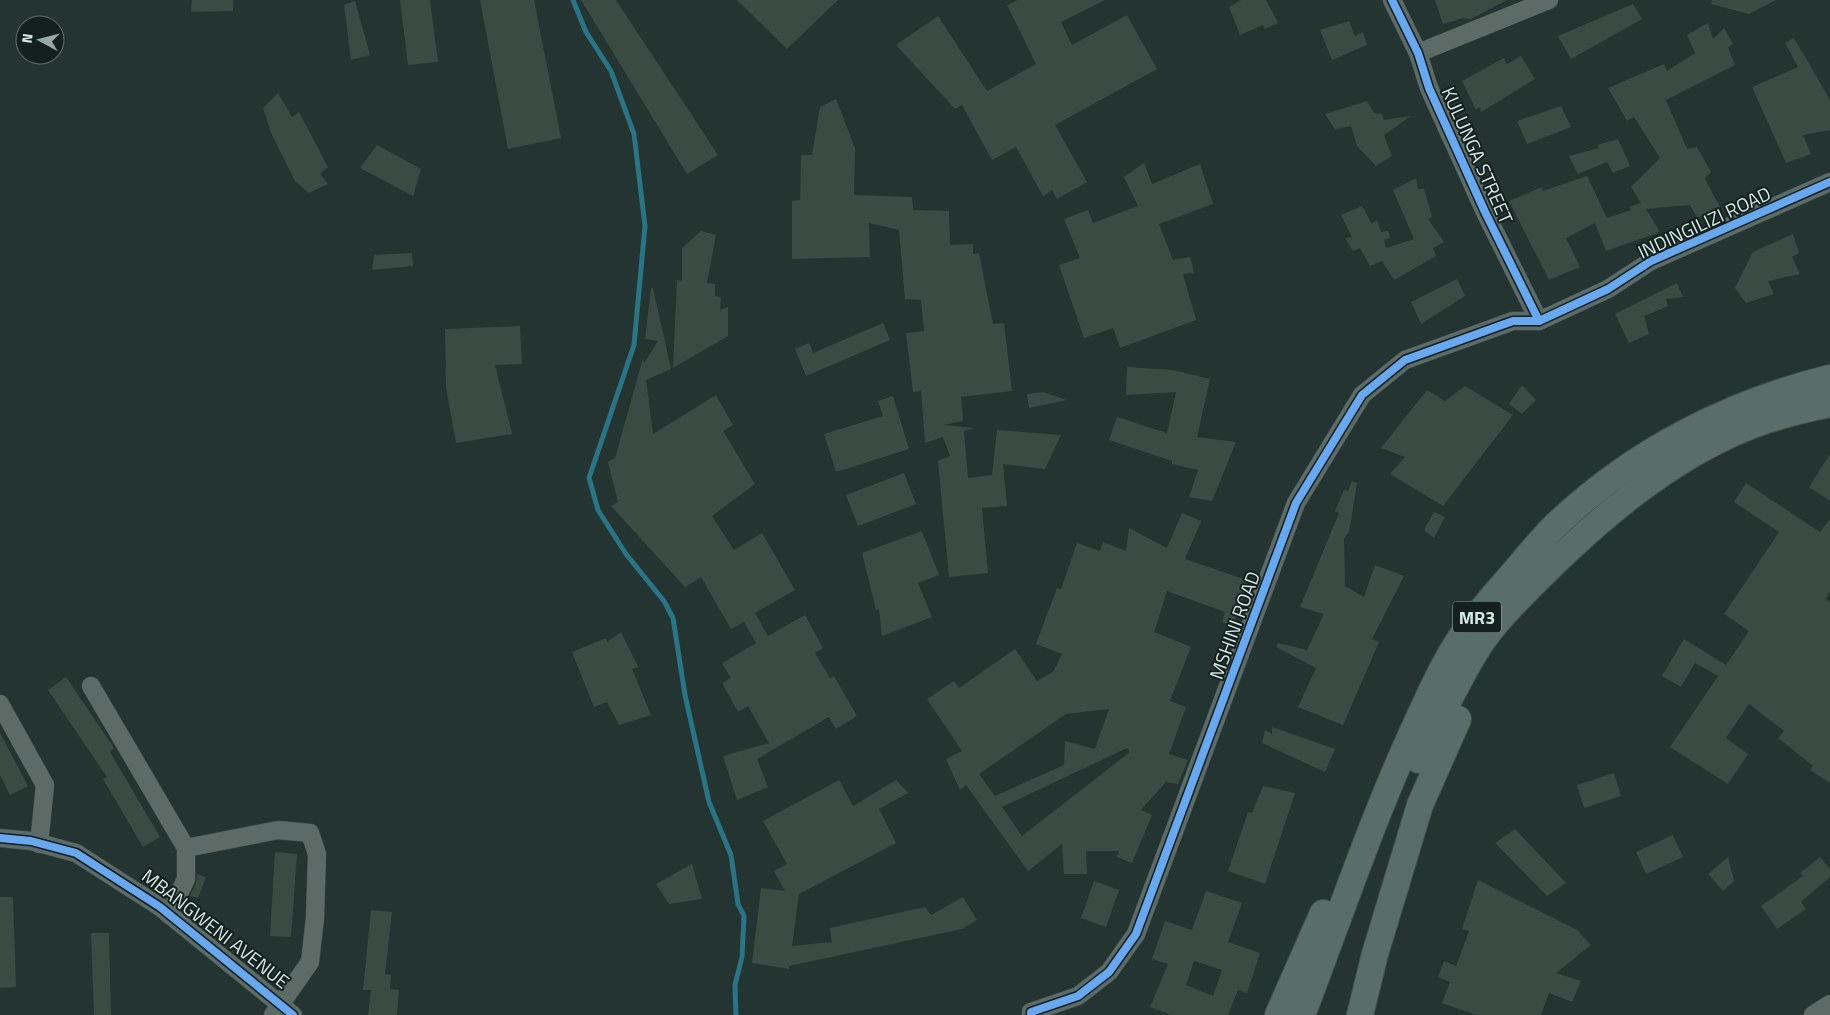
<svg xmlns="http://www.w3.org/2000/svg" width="1830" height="1015" font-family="'Titillium Web',sans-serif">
  <rect width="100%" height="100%" fill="#243531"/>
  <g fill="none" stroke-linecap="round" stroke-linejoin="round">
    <path stroke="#277587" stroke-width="5" d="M 573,0 L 586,32 L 611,71 L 634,134 L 645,226 L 634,345 L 589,478 L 598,510 L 626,554 L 664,601 L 673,618 L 685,695 L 709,802 L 731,855 L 738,904 L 744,916 L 742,957 L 735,985 L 736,1015"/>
  </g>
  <g fill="#394b43" fill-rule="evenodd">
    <path d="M 192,0 L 233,0 L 233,11 L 191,12 Z"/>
    <path d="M 400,0 L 430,0 L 438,62 L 408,65 Z"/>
    <path d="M 480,0 L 534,0 L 561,138 L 508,149 Z"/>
    <path d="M 581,0 L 616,0 L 718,155 L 687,174 Z"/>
    <path d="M 737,0 L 838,0 L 787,49 Z"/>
    <path d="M 1018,0 L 1105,0 L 1061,22 L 1072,45 L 1127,15 L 1157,69 L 1055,125 L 1087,182 L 1057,199 L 1052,190 L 1043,196 L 1016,147 L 992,160 L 962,105 L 955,109 L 896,45 L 938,16 L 987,91 L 1036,64 L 1007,5 Z"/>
    <path d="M 1241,0 L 1266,0 L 1278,23 L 1265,29 L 1263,25 L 1240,35 L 1229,7 Z"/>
    <path d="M 1435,0 L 1507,0 L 1471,19 L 1463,18 L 1443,24 Z"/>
    <path d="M 1712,0 L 1776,0 L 1749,14 L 1711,4 Z"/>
    <path d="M 355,1 L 370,55 L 351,60 L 344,5 Z"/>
    <path d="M 1633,4 L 1642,19 L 1571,59 L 1558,36 Z"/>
    <path d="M 1349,21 L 1355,36 L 1363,32 L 1367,45 L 1332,60 L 1320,30 Z"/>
    <path d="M 1708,23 L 1713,39 L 1724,28 L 1733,44 L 1728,47 L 1735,65 L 1666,100 L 1687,149 L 1697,147 L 1711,172 L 1705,179 L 1720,207 L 1697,218 L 1690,205 L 1646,209 L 1660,232 L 1606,251 L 1595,223 L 1566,238 L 1580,267 L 1549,280 L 1509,201 L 1542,187 L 1543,191 L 1587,176 L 1607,218 L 1631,210 L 1629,207 L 1641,203 L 1631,187 L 1660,158 L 1634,117 L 1627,121 L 1608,88 L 1664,64 L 1667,71 L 1695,53 L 1687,35 Z"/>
    <path d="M 1794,38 L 1830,100 L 1830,130 L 1803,135 L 1811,154 L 1786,163 L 1752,87 L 1798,67 L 1785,43 Z"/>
    <path d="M 1521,56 L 1535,79 L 1481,112 L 1480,107 L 1476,110 L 1462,81 L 1504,58 L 1507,64 Z"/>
    <path d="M 278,93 L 292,117 L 299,112 L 328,167 L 320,174 L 328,184 L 309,193 L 295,181 L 271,133 L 263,108 Z"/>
    <path d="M 836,99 L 855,148 L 854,195 L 912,197 L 913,210 L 949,211 L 950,245 L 973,244 L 973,254 L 979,253 L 993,324 L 1004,323 L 1012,391 L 961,397 L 963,421 L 944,425 L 974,428 L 964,431 L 968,478 L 992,475 L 997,430 L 1061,435 L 1045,469 L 1003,464 L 1007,506 L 982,508 L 988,573 L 949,577 L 938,461 L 950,456 L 943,437 L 925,443 L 921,391 L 913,392 L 906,333 L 924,331 L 921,300 L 905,299 L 899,230 L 869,223 L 870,257 L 792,259 L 792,201 L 800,200 L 801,155 L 812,155 L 820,107 Z"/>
    <path d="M 1367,101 L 1374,113 L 1382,114 L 1384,120 L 1411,116 L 1384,135 L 1392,156 L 1376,166 L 1357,146 L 1351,126 L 1335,129 L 1325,114 Z"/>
    <path d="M 1561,106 L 1571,127 L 1527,144 L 1517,121 Z"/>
    <path d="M 1618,139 L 1630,166 L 1613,173 L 1607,162 L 1578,174 L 1569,156 L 1599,148 L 1597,145 Z"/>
    <path d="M 377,145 L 421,169 L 413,196 L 360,168 Z"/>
    <path d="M 1144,163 L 1152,184 L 1200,164 L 1213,204 L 1159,224 L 1173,260 L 1190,257 L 1194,273 L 1183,274 L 1196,320 L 1120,348 L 1113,328 L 1084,338 L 1059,265 L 1080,258 L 1064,219 L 1088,210 L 1093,223 L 1138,206 L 1124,177 Z"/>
    <path d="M 1416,178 L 1418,189 L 1424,189 L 1432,217 L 1428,219 L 1444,242 L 1433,248 L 1436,256 L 1394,280 L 1382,261 L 1370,266 L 1360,248 L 1353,251 L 1345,238 L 1352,237 L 1341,215 L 1362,206 L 1372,224 L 1377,220 L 1381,232 L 1388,231 L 1390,238 L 1384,240 L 1386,248 L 1414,239 L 1393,190 Z"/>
    <path d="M 701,231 L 716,235 L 707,283 L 715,284 L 715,296 L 721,297 L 720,310 L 728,307 L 728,336 L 673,368 L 677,280 L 682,281 L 682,248 Z"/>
    <path d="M 1793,234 L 1799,253 L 1792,257 L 1800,274 L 1768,281 L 1774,294 L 1746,303 L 1735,288 L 1753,252 Z"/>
    <path d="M 412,253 L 413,266 L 372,270 L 374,255 Z"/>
    <path d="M 1457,279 L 1465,296 L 1421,324 L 1411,302 Z"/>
    <path d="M 1677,283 L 1683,297 L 1666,299 L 1668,306 L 1644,316 L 1649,334 L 1629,343 L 1615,314 Z"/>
    <path d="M 651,288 L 653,288 L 671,369 L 646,380 L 653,434 L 716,395 L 733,425 L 723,431 L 755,484 L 712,516 L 734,550 L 762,533 L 795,590 L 755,613 L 768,636 L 805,615 L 823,648 L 815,653 L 830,678 L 834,676 L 857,716 L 836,729 L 829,717 L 757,759 L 768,787 L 737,800 L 723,756 L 769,743 L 748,706 L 738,712 L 722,683 L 731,678 L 722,663 L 756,643 L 744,622 L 731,629 L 701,577 L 685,587 L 611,506 L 618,502 L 608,462 L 615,458 L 643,358 L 644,363 L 658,341 L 645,339 Z"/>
    <path d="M 883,323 L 890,340 L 806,376 L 795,349 L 809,343 L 813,353 Z"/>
    <path d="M 520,326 L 522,364 L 495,365 L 512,434 L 456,443 L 446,387 L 445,329 Z"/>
    <path d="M 1127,367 L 1173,370 L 1210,379 L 1197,437 L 1236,442 L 1212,501 L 1189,497 L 1198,470 L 1172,464 L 1172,461 L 1109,440 L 1117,417 L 1167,433 L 1176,392 L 1126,395 Z"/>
    <path d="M 1522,385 L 1536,400 L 1522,414 L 1509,404 Z"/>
    <path d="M 1465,386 L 1513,415 L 1443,506 L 1390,474 L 1405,457 L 1381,448 L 1427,390 L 1445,401 Z"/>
    <path d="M 1043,392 L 1067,400 L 1029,408 L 1027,394 Z"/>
    <path d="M 893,396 L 909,449 L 836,472 L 824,434 L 883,416 L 878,401 Z"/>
    <path d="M 1830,454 L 1830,501 L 1809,487 Z"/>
    <path d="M 904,473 L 916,504 L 858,526 L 846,495 Z"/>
    <path d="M 1352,481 L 1357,483 L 1349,532 L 1344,538 L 1345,586 L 1364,597 L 1375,565 L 1404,576 L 1372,639 L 1379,642 L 1343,725 L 1298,707 L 1316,668 L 1276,647 L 1278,643 L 1307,650 L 1324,614 L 1300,607 L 1339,513 L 1335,511 L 1344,490 L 1348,491 Z"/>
    <path d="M 1746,483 L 1820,532 L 1830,519 L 1830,592 L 1826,599 L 1830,602 L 1830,783 L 1810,770 L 1813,766 L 1778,738 L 1784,731 L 1749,704 L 1726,738 L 1748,754 L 1728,784 L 1670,747 L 1718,676 L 1695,663 L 1681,687 L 1662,676 L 1684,639 L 1726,665 L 1749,631 L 1724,614 L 1779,532 L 1734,502 Z"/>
    <path d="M 1434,512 L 1445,517 L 1434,538 L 1424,530 Z"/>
    <path d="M 1182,513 L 1201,521 L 1185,559 L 1249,581 L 1233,626 L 1222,622 L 1225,612 L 1167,591 L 1154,632 L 1191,647 L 1170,701 L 1186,707 L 1169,754 L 1188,760 L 1178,784 L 1166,782 L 1141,810 L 1152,815 L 1132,863 L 1117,857 L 1119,851 L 1086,851 L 1087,874 L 1064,874 L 1062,844 L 1028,871 L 966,785 L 960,790 L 946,759 L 962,751 L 927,699 L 954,681 L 959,688 L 1015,649 L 1037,681 L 1053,672 L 1062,654 L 1036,644 L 1057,588 L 1061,589 L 1077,543 L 1100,551 L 1103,542 L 1126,551 L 1129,528 L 1167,548 ZM 1109,709 L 1095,749 L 1065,741 L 1064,765 L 995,796 L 979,774 L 1066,714 ZM 1127,748 L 1130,752 L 1022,836 L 1002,807 Z"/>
    <path d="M 922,531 L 939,575 L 918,583 L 932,617 L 882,636 L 879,609 L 876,610 L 862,553 Z"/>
    <path d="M 621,632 L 638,667 L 632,669 L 651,715 L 619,725 L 607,702 L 594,707 L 572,652 L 606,638 L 607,642 Z"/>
    <path d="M 66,677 L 114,748 L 110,752 L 160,837 L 143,847 L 103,779 L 107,777 L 48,690 Z"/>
    <path d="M 1272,727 L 1335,749 L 1325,772 L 1262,743 L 1265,730 L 1272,734 Z"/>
    <path d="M 0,733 L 28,786 L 10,795 L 0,775 Z"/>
    <path d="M 1614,773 L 1621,796 L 1584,808 L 1577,785 Z"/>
    <path d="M 839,780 L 853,806 L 896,780 L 908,793 L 879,809 L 896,843 L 799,894 L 792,946 L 832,942 L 830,928 L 925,907 L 931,915 L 963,897 L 977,920 L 962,929 L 789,966 L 789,969 L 752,963 L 761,888 L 785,891 L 774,871 L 787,864 L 763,821 Z"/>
    <path d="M 1263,786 L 1295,793 L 1265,884 L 1228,871 L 1248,812 L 1252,813 Z"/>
    <path d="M 1515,829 L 1566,883 L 1547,896 L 1495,843 Z"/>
    <path d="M 1673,835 L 1683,857 L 1646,874 L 1636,852 Z"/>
    <path d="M 275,852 L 297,854 L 291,937 L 270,936 Z"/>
    <path d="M 1728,857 L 1734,881 L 1723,891 L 1708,874 Z"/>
    <path d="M 1820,857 L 1830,869 L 1830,877 L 1801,902 L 1806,909 L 1777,929 L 1761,906 L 1803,876 L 1800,873 Z"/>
    <path d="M 692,864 L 702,899 L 669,904 L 656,884 Z"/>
    <path d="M 197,874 L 206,877 L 198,898 L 190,896 L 196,883 Z"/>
    <path d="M 1478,880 L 1577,930 L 1591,945 L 1556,973 L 1581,981 L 1572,1002 L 1549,993 L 1541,1015 L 1476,1015 L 1442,1003 L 1450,982 L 1438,977 L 1444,961 L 1456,966 L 1469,931 L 1462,929 Z"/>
    <path d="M 1094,881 L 1119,890 L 1106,927 L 1081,918 Z"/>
    <path d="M 1206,891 L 1242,903 L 1228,942 L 1260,953 L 1247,993 L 1238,990 L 1228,1015 L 1171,1015 L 1150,1007 L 1168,964 L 1152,959 L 1165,921 L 1192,930 ZM 1194,961 L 1222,970 L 1213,996 L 1186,985 Z"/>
    <path d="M 0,897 L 13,897 L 16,987 L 0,988 Z"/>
    <path d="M 371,910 L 392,912 L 385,974 L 391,975 L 390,989 L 399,990 L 397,1015 L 368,1015 L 371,990 L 363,990 Z"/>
    <path d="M 91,933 L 109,933 L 111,1015 L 94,1015 Z"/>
  </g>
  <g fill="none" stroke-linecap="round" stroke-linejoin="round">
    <defs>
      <g id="minor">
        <path d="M 1392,0 L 1418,53 L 1429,88 L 1485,212 L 1539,321"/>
        <path d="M 1418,53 L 1549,0"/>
        <path d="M 91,686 L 186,848 L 186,879 L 169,915"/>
        <path d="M 0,704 L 45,785 L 39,844"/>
        <path d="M 0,838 L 31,841 L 76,853 L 160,907 L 293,1015"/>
        <path d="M 186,848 L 278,830 L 310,833 L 317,854 L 315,918 L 310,962 L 273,1015"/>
        <path d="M 1031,1015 L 1031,1012 L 1078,996 L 1109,972 L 1136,934 L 1296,503 L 1362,395 L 1405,360 L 1513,321 L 1539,321 L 1608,289 L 1651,261 L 1830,182"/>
        <path d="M 1813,1015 L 1830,1004"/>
      </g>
      <g id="highway">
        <path d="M 1419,760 C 1438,722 1456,682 1479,646 C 1496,620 1520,597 1542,575 C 1600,518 1666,461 1743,429 C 1770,417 1801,410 1830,404"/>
        <path d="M 1278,1015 L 1323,913"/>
        <path d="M 1302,1015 C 1338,921 1370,825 1412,733 C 1426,703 1443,663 1462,636 C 1478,613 1497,592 1515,571 C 1528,556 1541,540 1555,526 C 1632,452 1728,403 1830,378"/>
        <path d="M 1360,1015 L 1375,954 L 1420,805 L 1458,719"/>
      </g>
    </defs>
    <use href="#minor" stroke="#41504c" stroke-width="19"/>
    <use href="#highway" stroke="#41504c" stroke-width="28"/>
    <use href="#minor" stroke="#5d6b67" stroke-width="18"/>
    <use href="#highway" stroke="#596d6b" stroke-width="26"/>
    <defs>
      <g id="cycleway">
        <path d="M 1392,0 L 1418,53 L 1429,88 L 1485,212 L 1539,321"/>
        <path d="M 0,838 L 31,841 L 76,853 L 160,907 L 293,1015"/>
        <path d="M 1031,1015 L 1031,1012 L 1078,996 L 1109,972 L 1136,934 L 1296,503 L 1362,395 L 1405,360 L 1513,321 L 1539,321 L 1608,289 L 1651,261 L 1830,182"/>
      </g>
    </defs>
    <use href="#cycleway" stroke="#13201d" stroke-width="11"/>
    <use href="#cycleway" stroke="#66a8f1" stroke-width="8"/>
  </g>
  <g text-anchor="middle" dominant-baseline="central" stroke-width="4" stroke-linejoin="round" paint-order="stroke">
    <rect fill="#13201d" stroke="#9caca7" stroke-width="1" x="1453" y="601.5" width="48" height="31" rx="4"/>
    <g font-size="18" font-weight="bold" fill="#d6e8e2">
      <text x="1477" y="617">MR3</text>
    </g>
    <g font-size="19" fill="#d6e8e2" stroke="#13201d">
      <text transform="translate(1478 155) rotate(66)">KULUNGA STREET</text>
      <text transform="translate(1704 222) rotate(-25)">INDINGILIZI ROAD</text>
      <text transform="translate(1234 625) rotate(-70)">MSHINI ROAD</text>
      <text transform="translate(216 928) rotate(38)">MBANGWENI AVENUE</text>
    </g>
  </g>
  <g transform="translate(40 40) rotate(277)"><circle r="24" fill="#13201d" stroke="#61706c"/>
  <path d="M0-4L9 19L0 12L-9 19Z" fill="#98a9a4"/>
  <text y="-8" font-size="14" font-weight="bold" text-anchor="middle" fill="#d6e8e2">N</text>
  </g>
</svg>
